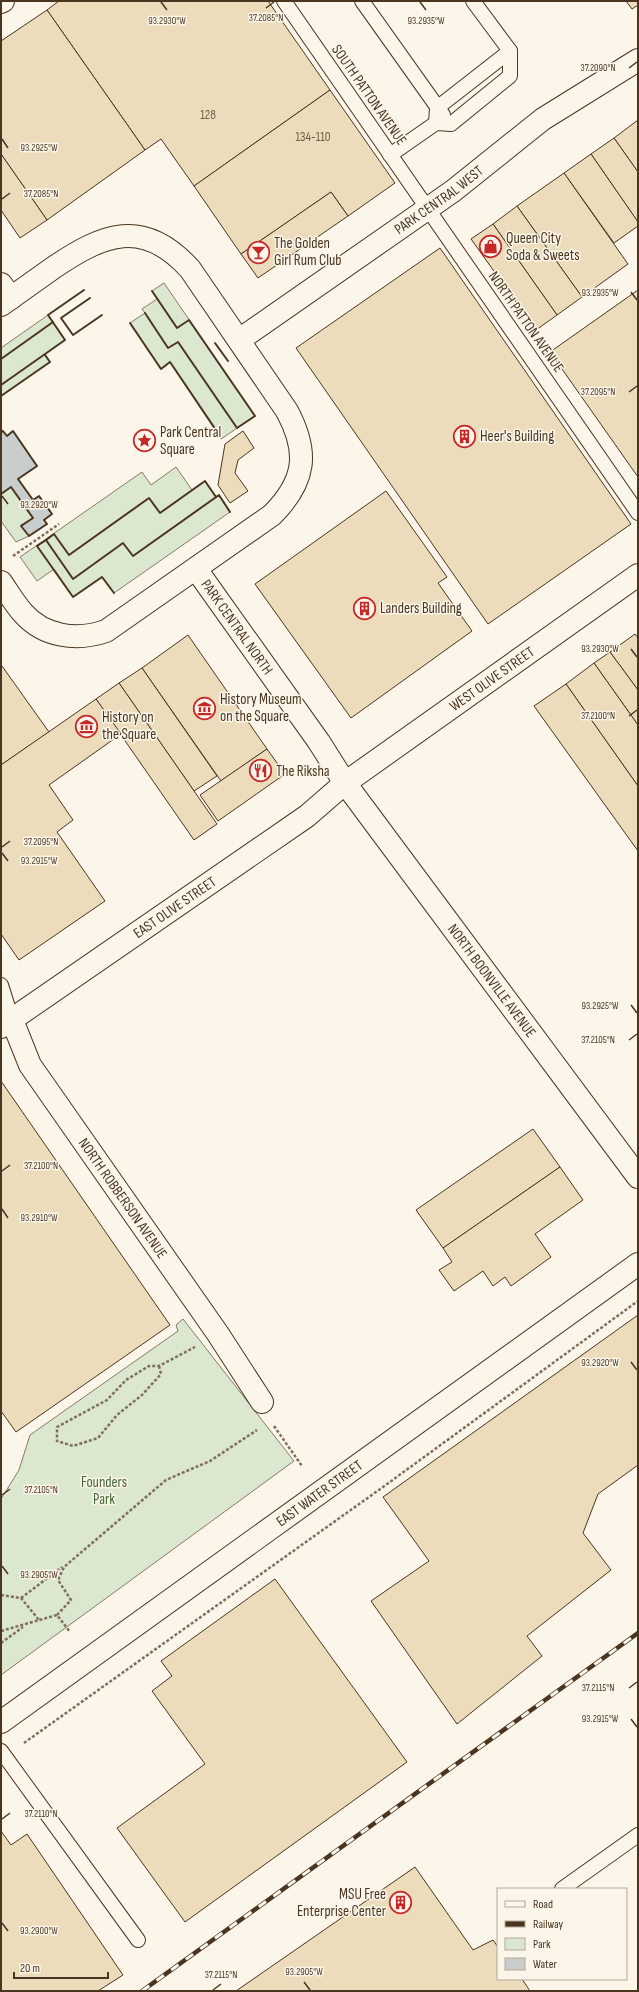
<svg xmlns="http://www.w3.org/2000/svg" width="639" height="1992" font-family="'Sofia Sans Condensed',sans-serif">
  <rect width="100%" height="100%" fill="#fbf6e9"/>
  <g fill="#dce7d0" stroke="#887966">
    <path d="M 164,283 L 255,416 L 221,439 L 170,362 L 161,369 L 130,323 L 145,313 L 142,309 L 157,299 L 152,291 Z"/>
    <path d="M 48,315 L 65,340 L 45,354 L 50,362 L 1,396 L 1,348 Z"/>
    <path d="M 176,467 L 192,490 L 205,481 L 216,497 L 219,495 L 230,512 L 114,593 L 102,577 L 73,597 L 54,569 L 37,581 L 20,557 L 142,472 L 151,485 Z"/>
    <path d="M 11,487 L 33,518 L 21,525 L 29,536 L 16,542 L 1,521 L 1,494 Z"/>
    <path d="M 183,1319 L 294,1461 L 1,1675 L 1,1499 L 19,1470 L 30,1435 L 178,1331 L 176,1325 Z"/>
  </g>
  <path fill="#c9cecd" stroke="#887966" d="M 3,431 L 7,436 L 13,431 L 37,466 L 18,479 L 33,500 L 39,496 L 52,514 L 44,520 L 47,524 L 29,536 L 21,526 L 33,518 L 11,487 L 1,494 L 1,432 Z"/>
  <g fill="#ecdcbc" stroke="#4a3520">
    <path d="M 59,1 L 268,1 L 330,90 L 194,186 L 161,139 L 145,150 L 47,10 Z"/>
    <path d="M 626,1 L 638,1 L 638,5 L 632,9 Z"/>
    <path d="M 47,10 L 145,150 L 47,220 L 1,154 L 1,41 Z"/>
    <path d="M 330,90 L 395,183 L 348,216 L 331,192 L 241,254 L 194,186 Z"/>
    <path d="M 638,120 L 638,172 L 614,138 Z"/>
    <path d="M 614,138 L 638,172 L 638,222 L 591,154 Z"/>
    <path d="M 1,154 L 47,220 L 20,238 L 1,210 Z"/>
    <path d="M 591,154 L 638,222 L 638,226 L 614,243 L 564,173 Z"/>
    <path d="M 564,173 L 628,264 L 582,297 L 517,206 Z"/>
    <path d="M 331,192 L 348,216 L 258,278 L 241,254 Z"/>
    <path d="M 517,206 L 582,297 L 557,315 L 493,224 Z"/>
    <path d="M 493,224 L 557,315 L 536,330 L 471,239 Z"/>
    <path d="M 440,248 L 631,524 L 488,624 L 296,348 Z"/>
    <path d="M 638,290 L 638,477 L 550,352 Z"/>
    <path d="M 243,431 L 254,448 L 238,460 L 235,473 L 248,491 L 230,503 L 218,485 L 225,444 Z"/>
    <path d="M 386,491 L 447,577 L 438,583 L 472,631 L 351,718 L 255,584 Z"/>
    <path d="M 635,634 L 638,638 L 638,690 L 610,652 Z"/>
    <path d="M 188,635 L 267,749 L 221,781 L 142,668 Z"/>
    <path d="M 610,652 L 638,690 L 638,725 L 594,663 Z"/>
    <path d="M 594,663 L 638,725 L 638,786 L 566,684 Z"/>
    <path d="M 2,666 L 49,732 L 1,765 L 1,667 Z"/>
    <path d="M 142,668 L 217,776 L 194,791 L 119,683 Z"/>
    <path d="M 119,683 L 217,824 L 194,840 L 96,699 Z"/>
    <path d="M 566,684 L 638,786 L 638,851 L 534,706 Z"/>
    <path d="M 96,699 L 121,734 L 49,785 L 73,820 L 57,832 L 105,901 L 19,960 L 1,934 L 1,765 Z"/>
    <path d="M 267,749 L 285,774 L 218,821 L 200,795 Z"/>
    <path d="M 1,1081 L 170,1325 L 16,1432 L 1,1411 Z"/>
    <path d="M 533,1129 L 560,1167 L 443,1248 L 416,1210 Z"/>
    <path d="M 560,1167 L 583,1200 L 535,1234 L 551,1257 L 511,1286 L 505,1277 L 493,1286 L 483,1271 L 454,1291 L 439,1270 L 452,1262 L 443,1248 Z"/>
    <path d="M 638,1315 L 638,1465 L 598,1494 L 583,1533 L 611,1570 L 527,1636 L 542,1656 L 457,1724 L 371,1601 L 429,1561 L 383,1497 Z"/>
    <path d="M 275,1579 L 407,1762 L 185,1922 L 117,1828 L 205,1764 L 152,1691 L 172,1676 L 161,1661 Z"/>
    <path d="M 1,1831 L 11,1845 L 27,1834 L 123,1975 L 98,1991 L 1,1991 Z"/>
    <path d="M 415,1867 L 473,1950 L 493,1940 L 498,1947 L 498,1979 L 522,1979 L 530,1991 L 236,1991 Z"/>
  </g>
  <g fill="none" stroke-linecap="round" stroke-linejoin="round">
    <defs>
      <g id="lane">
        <path d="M 284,1 L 638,513"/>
        <path d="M 362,1 L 443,115"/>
        <path d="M 473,1 L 510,51"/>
        <path d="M 390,155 L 436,123 L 451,124 L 510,76 L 510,51 L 437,108 L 436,123"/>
        <path d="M 1,985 L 12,1020"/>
        <path d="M 1,1751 L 138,1940"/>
        <path d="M 562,1889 L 638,1835"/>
      </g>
      <g id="street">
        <path d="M 1,2 L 3,1"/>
        <path d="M 1,284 L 11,298"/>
        <path id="s1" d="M 196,569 L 319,742 L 345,783 L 638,1177"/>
        <path id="s2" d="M 12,1020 L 30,1065 L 218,1334 L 262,1402"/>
        <path id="s3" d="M 1,1722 L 638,1264"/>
      </g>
      <g id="secondary">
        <path d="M 1,305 C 18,293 36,280 53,268 C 103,234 143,217 190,269 L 287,411 C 309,452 306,481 272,515 L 106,631 C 77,641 44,637 23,613 C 14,603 8,592 1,582"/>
        <path id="s4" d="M 239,340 L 453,191 L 543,119 L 638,60"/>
        <path id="s5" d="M 1,1027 L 307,816 L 345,783 L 638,575"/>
      </g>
    </defs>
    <use href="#lane" stroke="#4a3520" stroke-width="16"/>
    <use href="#street" stroke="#4a3520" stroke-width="24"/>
    <use href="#secondary" stroke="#4a3520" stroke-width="24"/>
    <g stroke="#7f6f5c" stroke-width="2.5" stroke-dasharray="3 2" stroke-linecap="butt">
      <path d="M 13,556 L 59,524"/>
      <path d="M 159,1366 L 161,1374 L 142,1395 L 117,1415 L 98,1438 L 73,1446 L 57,1441 L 57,1427 L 107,1400 L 126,1380 L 149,1366 L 159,1366 L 195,1347"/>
      <path d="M 274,1426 L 302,1466"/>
      <path d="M 1,1595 L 21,1598 L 39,1620"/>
      <path d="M 21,1598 L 62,1567"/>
      <path d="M 57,1615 L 71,1600 L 58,1580 L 64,1567 L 166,1480 L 210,1461 L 257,1430"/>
      <path d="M 1,1631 L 57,1615 L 70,1632"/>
      <path d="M 1,1643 L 23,1627"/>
      <path d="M 24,1743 L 383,1487 L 638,1301"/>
    </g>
    <use href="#lane" stroke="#fbf6e9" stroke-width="14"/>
    <use href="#street" stroke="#fbf6e9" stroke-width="22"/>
    <use href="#secondary" stroke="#fbf6e9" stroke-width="22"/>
    <defs>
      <path id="rail" d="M 142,1991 L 638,1633"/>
    </defs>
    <use href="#rail" stroke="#4a3520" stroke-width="4.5"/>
    <use href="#rail" stroke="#fbf6e9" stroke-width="3" stroke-dasharray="9" stroke-linecap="butt"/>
    <g stroke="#4a3520" stroke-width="2">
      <path d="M 90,298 L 61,318 L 73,335 L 102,315"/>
      <path d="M 145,313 L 168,348 L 178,342 L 237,428 L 255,416 L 189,320 L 177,328 L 152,291"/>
      <path d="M 130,323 L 161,369 L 170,362 L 220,436"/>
      <path d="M 215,343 L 228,361"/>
      <path d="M 1,359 L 53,322"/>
      <path d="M 1,385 L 65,340 L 48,315 L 84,290"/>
      <path d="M 1,396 L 50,362 L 45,355"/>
      <path d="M 1,432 L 3,431 L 7,436 L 13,431 L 37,466 L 18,479 L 33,500 L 39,496 L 52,514 L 44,520 L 47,524 L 29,536 L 21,526 L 33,518 L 11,487 L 1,494"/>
      <path d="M 46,540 L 54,534 L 69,555 L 149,498 L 160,513 L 205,481 L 216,497"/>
      <path d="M 114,593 L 102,577 L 73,597 L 37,546 L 46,540 L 73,579 L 123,543 L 133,556 L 219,495 L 230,512"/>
    </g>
  </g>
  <path fill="none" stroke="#4a3520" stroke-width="1.5" d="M 161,2 L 167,10M 420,2 L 426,10M 266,8 L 274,2M 629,68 L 637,62M 2,139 L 8,148M 2,199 L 10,193M 631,292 L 637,300M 629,392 L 637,386M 2,496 L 8,504M 631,649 L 637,657M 629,716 L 637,710M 2,847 L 10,841M 2,853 L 8,861M 631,1005 L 637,1013M 629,1040 L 637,1034M 2,1171 L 10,1165M 2,1209 L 8,1218M 631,1362 L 637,1370M 2,1495 L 10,1489M 2,1566 L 8,1574M 629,1688 L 637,1682M 631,1719 L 637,1727M 2,1819 L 10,1813M 2,1923 L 8,1931M 304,1982 L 310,1990M 213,1990 L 221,1984"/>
  <defs>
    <symbol id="shop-ring" viewBox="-11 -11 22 22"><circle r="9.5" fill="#fbf6e9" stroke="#c62828" stroke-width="1.5"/><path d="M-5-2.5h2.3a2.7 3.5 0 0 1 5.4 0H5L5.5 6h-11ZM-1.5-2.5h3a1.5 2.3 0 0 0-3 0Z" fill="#c62828"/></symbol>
    <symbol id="bar-ring" viewBox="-11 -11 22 22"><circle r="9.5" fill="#fbf6e9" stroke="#c62828" stroke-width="1.5"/><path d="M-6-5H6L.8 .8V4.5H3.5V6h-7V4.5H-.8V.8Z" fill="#c62828"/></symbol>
    <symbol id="building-ring" viewBox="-11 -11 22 22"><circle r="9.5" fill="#fbf6e9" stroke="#c62828" stroke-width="1.5"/><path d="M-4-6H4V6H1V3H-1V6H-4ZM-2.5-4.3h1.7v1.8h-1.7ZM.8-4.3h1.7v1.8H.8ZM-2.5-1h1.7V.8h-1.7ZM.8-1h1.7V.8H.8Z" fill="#c62828"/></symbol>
    <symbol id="sight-ring" viewBox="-11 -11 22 22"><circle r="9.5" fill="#fbf6e9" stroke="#c62828" stroke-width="1.5"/><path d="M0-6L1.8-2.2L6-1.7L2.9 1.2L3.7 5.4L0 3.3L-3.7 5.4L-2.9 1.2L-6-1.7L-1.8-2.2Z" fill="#c62828"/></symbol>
    <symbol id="museum-ring" viewBox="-11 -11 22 22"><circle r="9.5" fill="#fbf6e9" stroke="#c62828" stroke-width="1.5"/><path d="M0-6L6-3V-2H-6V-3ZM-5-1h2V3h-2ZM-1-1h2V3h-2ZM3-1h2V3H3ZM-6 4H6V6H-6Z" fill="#c62828"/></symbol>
    <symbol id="restaurant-ring" viewBox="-11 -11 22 22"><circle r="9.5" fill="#fbf6e9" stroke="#c62828" stroke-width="1.5"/><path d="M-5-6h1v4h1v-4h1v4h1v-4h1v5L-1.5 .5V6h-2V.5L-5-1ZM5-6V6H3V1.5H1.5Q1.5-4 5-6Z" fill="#c62828"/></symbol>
  </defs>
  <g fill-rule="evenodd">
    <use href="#shop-ring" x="478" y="234" width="25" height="25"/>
    <use href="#bar-ring" x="246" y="240" width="25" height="25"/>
    <use href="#building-ring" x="452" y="424" width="25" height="25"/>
    <use href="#sight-ring" x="132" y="428" width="25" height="25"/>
    <use href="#building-ring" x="352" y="596" width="25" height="25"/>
    <use href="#museum-ring" x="192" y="696" width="25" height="25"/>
    <use href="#museum-ring" x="74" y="714" width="25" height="25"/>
    <use href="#restaurant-ring" x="248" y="758" width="25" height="25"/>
    <use href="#building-ring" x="388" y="1890" width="25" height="25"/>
  </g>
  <g text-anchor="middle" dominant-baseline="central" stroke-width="3" stroke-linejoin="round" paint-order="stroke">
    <g font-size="13" fill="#725f47">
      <text x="208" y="115">128</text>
      <text x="313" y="137">134-110</text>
    </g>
    <g font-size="15" fill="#4a3520" stroke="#fbf6e9">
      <text transform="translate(369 95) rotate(55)">SOUTH PATTON AVENUE</text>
      <text stroke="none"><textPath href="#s4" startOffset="244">PARK CENTRAL WEST</textPath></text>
      <text transform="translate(526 322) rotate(55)">NORTH PATTON AVENUE</text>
      <text stroke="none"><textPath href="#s1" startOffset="71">PARK CENTRAL NORTH</textPath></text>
      <text stroke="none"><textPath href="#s5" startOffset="602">WEST OLIVE STREET</textPath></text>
      <text stroke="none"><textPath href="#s5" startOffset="211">EAST OLIVE STREET</textPath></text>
      <text stroke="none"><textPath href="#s1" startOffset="507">NORTH BOONVILLE AVENUE</textPath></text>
      <text stroke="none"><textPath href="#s2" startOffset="211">NORTH ROBBERSON AVENUE</textPath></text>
      <text stroke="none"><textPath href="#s3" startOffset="392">EAST WATER STREET</textPath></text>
    </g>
    <g font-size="15" fill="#4a3520" stroke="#fbf6e9" text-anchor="start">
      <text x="506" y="238">Queen City<tspan x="506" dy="17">Soda &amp; Sweets</tspan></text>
      <text x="274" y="243">The Golden<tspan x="274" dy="17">Girl Rum Club</tspan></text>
      <text x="160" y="432">Park Central<tspan x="160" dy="17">Square</tspan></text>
      <text x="480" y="436">Heer's Building</text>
      <text x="380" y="608">Landers Building</text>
      <text x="220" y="699">History Museum<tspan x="220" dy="17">on the Square</tspan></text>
      <text x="102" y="717">History on<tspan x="102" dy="17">the Square</tspan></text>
      <text x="276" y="771">The Riksha</text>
      <text x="386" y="1894" text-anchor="end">MSU Free<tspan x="386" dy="17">Enterprise Center</tspan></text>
    </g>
    <g font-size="15" fill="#436837" stroke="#fbf6e9">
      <text x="104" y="1482">Founders<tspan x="104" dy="17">Park</tspan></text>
    </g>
  </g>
  <g font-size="10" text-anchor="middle" fill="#4a3520" stroke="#fbf6e9" stroke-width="3" stroke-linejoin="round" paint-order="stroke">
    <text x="266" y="21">37.2085°N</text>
    <text x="167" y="24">93.2930°W</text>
    <text x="426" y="24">93.2935°W</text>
    <text x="598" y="71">37.2090°N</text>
    <text x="39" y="151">93.2925°W</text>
    <text x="41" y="197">37.2085°N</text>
    <text x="600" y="296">93.2935°W</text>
    <text x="598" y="395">37.2095°N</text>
    <text x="39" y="508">93.2920°W</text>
    <text x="600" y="652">93.2930°W</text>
    <text x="598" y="719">37.2100°N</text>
    <text x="41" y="845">37.2095°N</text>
    <text x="39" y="864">93.2915°W</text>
    <text x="600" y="1009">93.2925°W</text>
    <text x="598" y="1043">37.2105°N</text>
    <text x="41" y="1169">37.2100°N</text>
    <text x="39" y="1221">93.2910°W</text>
    <text x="600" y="1366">93.2920°W</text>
    <text x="41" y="1493">37.2105°N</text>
    <text x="39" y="1578">93.2905°W</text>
    <text x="598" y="1691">37.2115°N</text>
    <text x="600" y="1722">93.2915°W</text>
    <text x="41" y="1817">37.2110°N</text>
    <text x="39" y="1934">93.2900°W</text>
    <text x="304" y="1975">93.2905°W</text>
    <text x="221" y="1978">37.2115°N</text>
  </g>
  <rect width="639" height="1992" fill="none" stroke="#4a3520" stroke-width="4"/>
  <rect x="497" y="1888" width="130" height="92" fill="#fbf6e9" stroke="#b4a999"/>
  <rect x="505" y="1901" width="20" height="6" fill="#fbf6e9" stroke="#b4a999"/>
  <text x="533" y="1908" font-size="12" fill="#4a3520">Road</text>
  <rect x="505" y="1921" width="20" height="6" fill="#4a3520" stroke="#b4a999"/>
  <text x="533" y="1928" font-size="12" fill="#4a3520">Railway</text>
  <rect x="505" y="1938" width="20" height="12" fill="#dce7d0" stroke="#b4a999"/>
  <text x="533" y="1948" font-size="12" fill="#4a3520">Park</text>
  <rect x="505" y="1958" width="20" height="12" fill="#c9cecd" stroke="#b4a999"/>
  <text x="533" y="1968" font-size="12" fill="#4a3520">Water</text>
  <path d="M14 1972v6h94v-6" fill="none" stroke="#4a3520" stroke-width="2"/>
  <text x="20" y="1972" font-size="12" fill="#4a3520" stroke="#fbf6e9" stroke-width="3" paint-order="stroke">20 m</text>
</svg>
